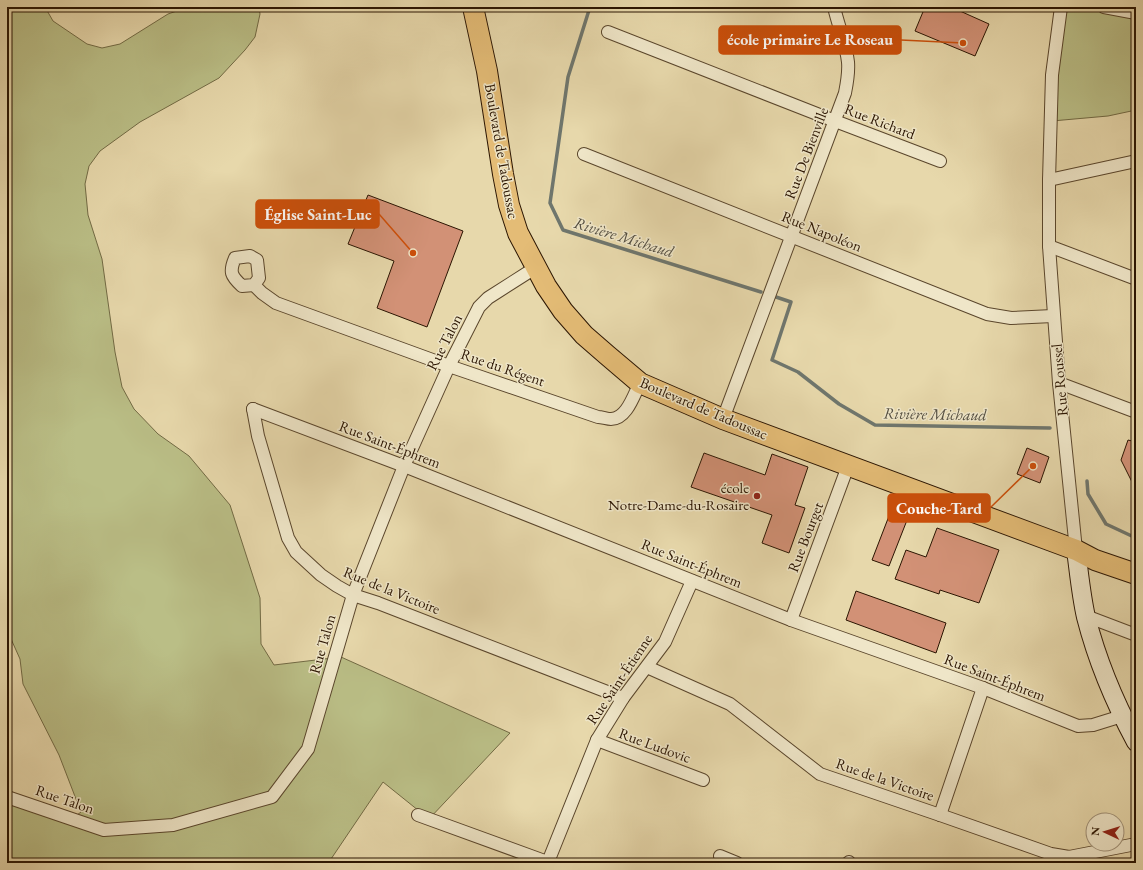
<svg xmlns="http://www.w3.org/2000/svg" width="1143" height="870" font-family="'EB Garamond',serif">
  <rect width="100%" height="100%" fill="#e7d8ab"/>
  <filter id="stains"><feTurbulence type="fractalNoise" baseFrequency=".005" numOctaves="4"/><feColorMatrix values="0 0 0 0 .2 0 0 0 0 .09 0 0 0 0 .02 0 0 0 .5 -.17"/></filter>
  <radialGradient id="worn" r=".72"><stop offset=".6" stop-color="#630" stop-opacity="0"/><stop offset="1" stop-color="#630" stop-opacity=".3"/></radialGradient>
  <g fill="#babe86" stroke="#726a44">
    <path d="M 7,7 L 45,7 L 53,21 L 87,44 L 102,48 L 120,44 L 168,14 L 188,7 L 259,7 L 260,14 L 255,37 L 245,50 L 219,78 L 140,122 L 100,151 L 89,166 L 85,184 L 88,215 L 102,259 L 115,352 L 122,387 L 134,409 L 158,434 L 189,456 L 230,505 L 260,598 L 261,644 L 274,665 L 341,657 L 510,733 L 429,819 L 383,782 L 331,859 L 335,863 L 7,863 L 7,796 L 77,815 L 81,812 L 59,755 L 23,684 L 20,659 L 7,630 Z"/>
    <path d="M 1066,7 L 1136,7 L 1136,110 L 1108,116 L 1052,121 Z"/>
  </g>
  <g fill="none" stroke-linecap="round" stroke-linejoin="round">
    <g stroke="#6f766d" stroke-width="3.5">
      <path d="M 590,7 L 568,77 L 550,203 L 563,230 L 761,292"/>
      <path d="M 776,297 L 791,302 L 772,360 L 798,372 L 839,404 L 875,425 L 1050,428"/>
      <path d="M 1087,481 L 1088,494 L 1106,524 L 1136,538"/>
    </g>
  </g>
  <g fill="#d29176" stroke="#2b1502">
    <path d="M 925,7 L 951,7 L 989,24 L 975,56 L 915,31 Z"/>
    <path d="M 368,195 L 463,231 L 427,327 L 377,308 L 394,261 L 348,244 Z"/>
    <path d="M 1128,440 L 1136,442 L 1136,485 L 1133,484 L 1121,460 Z"/>
    <path d="M 1027,448 L 1049,457 L 1040,483 L 1017,474 Z"/>
    <path d="M 704,453 L 765,475 L 772,454 L 808,467 L 795,505 L 805,508 L 789,553 L 762,543 L 772,515 L 691,487 Z"/>
    <path d="M 894,503 L 911,510 L 889,566 L 872,560 Z"/>
    <path d="M 937,528 L 999,550 L 979,603 L 940,590 L 939,594 L 895,579 L 906,550 L 926,557 Z"/>
    <path d="M 856,591 L 946,623 L 936,653 L 846,620 Z"/>
  </g>
  <g fill="none" stroke-linecap="round" stroke-linejoin="round">
    <defs>
      <g id="street">
        <path d="M 1061,7 L 1052,75 L 1049,180 L 1049,246 L 1059,383 L 1076,550"/>
        <path d="M 1104,7 L 1136,13"/>
        <path d="M 608,32 L 835,121 L 940,161"/>
        <path d="M 584,154 L 987,314 L 1011,318 L 1053,316"/>
        <path d="M 1049,180 L 1136,161"/>
        <path d="M 1049,246 L 1136,279"/>
        <path d="M 250,256 L 257,260 L 259,278 L 254,285 L 242,286 C 231,276 229,272 235,258 Z"/>
        <path d="M 254,285 L 262,293 L 276,303 L 449,366 L 598,417 C 602,417 607,419 611,419 C 627,419 634,394 640,383"/>
        <path d="M 1059,383 L 1136,412"/>
        <path d="M 253,409 L 404,466 L 791,620 L 983,688 L 1078,726 L 1093,725 L 1122,716"/>
        <path d="M 253,409 L 258,436 L 288,538 L 296,552 L 321,575 L 337,586 L 353,595 L 378,603 L 623,698"/>
        <path d="M 723,419 L 845,93 C 847,83 849,73 848,62 C 846,44 838,25 834,7"/>
        <path d="M 1086,616 L 1136,635"/>
        <path d="M 791,620 L 848,466"/>
        <path d="M 647,667 L 730,704 L 820,774 L 940,815 L 1051,854 L 1069,857 L 1136,844"/>
        <path d="M 597,740 L 703,780"/>
        <path d="M 7,797 L 104,830 L 173,825 L 272,797 L 308,749 L 353,595 L 404,466 L 449,366 L 479,307 L 488,298 L 535,268"/>
        <path d="M 418,815 L 550,863"/>
        <path d="M 940,815 L 983,688"/>
        <path d="M 720,856 L 737,863"/>
        <path d="M 548,862 L 597,740 L 623,698 L 665,642 L 692,581"/>
        <path d="M 848,863 L 849,862"/>
      </g>
      <path id="secondary" d="M 1076,550 C 1079,572 1081,595 1086,617 C 1097,660 1115,703 1136,742"/>
      <path id="primary" d="M 473,7 L 487,71 L 503,174 L 509,205 L 518,233 L 546,286 L 563,311 L 584,335 L 607,355 L 640,383 L 723,419 L 1076,550 L 1095,560 L 1136,574"/>
    </defs>
    <use href="#street" stroke="#5a462c" stroke-width="14"/>
    <use href="#secondary" stroke="#2b1502" stroke-width="20"/>
    <use href="#primary" stroke="#2b1502" stroke-width="22"/>
    <use href="#street" stroke="#efe6c8" stroke-width="12"/>
    <use href="#secondary" stroke="#efe6c8" stroke-width="18"/>
    <use href="#primary" stroke="#e4bc76" stroke-width="20"/>
  </g>
  <circle fill="#8f2418" stroke="#efe6c8" stroke-width="1.5" cx="757" cy="496" r="4"/>
  <g text-anchor="middle" dominant-baseline="central" stroke-width="3" stroke-linejoin="round" paint-order="stroke">
    <g font-size="15" fill="#2b1502" stroke="#efe6c8">
      <text transform="translate(880 121) rotate(21)">Rue Richard</text>
      <text transform="translate(502 151) rotate(80)">Boulevard de Tadoussac</text>
      <text transform="translate(806 153) rotate(-69)">Rue De Bienville</text>
      <text transform="translate(822 231) rotate(22)">Rue Napoléon</text>
      <text transform="translate(444 342) rotate(-63)">Rue Talon</text>
      <text transform="translate(503 367) rotate(19)">Rue du Régent</text>
      <text transform="translate(1059 380) rotate(-95)">Rue Roussel</text>
      <text transform="translate(704 408) rotate(23)">Boulevard de Tadoussac</text>
      <text transform="translate(390 444) rotate(21)">Rue Saint-Éphrem</text>
      <text transform="translate(805 537) rotate(-69)">Rue Bourget</text>
      <text transform="translate(692 563) rotate(22)">Rue Saint-Éphrem</text>
      <text transform="translate(392 590) rotate(22)">Rue de la Victoire</text>
      <text transform="translate(322 644) rotate(-74)">Rue Talon</text>
      <text transform="translate(995 677) rotate(21)">Rue Saint-Éphrem</text>
      <text transform="translate(619 679) rotate(-56)">Rue Saint-Étienne</text>
      <text transform="translate(655 745) rotate(20)">Rue Ludovic</text>
      <text transform="translate(885 779) rotate(19)">Rue de la Victoire</text>
      <text transform="translate(65 799) rotate(19)">Rue Talon</text>
    </g>
    <g font-size="15" fill="#2b1502" stroke="#efe6c8" text-anchor="end">
      <text x="749" y="487">école<tspan x="749" dy="17">Notre-Dame-du-Rosaire</tspan></text>
    </g>
    <g font-size="16" font-style="italic" fill="#534e41" stroke="#efe6c8">
      <text transform="translate(624 237) rotate(17)">Rivière Michaud</text>
      <text transform="translate(935 414) rotate(1)">Rivière Michaud</text>
    </g>
  </g>
  <path fill="none" stroke="#cc4f0a" stroke-width="1.5" d="M963 43L901 40M413 253L379 214M1033 466L990 508"/>
  <g fill="#cc4f0a" stroke="#efe6c8" stroke-width="1.5">
    <circle cx="963" cy="43" r="4"/>
    <circle cx="413" cy="253" r="4"/>
    <circle cx="1033" cy="466" r="4"/>
  </g>
  <g fill="#cc4f0a" stroke="#cc4f0a" stroke-width="1.5">
    <rect x="719" y="26" width="182" height="28" rx="4"/>
    <rect x="256" y="200" width="123" height="28" rx="4"/>
    <rect x="888" y="494" width="102" height="28" rx="4"/>
  </g>
  <g font-size="16" text-anchor="middle" font-weight="bold" fill="#fff">
    <text x="810" y="45">école primaire Le Roseau</text>
    <text x="318" y="220">Église Saint-Luc</text>
    <text x="939" y="514">Couche-Tard</text>
  </g>
  <rect width="1143" height="870" fill="none" stroke="#e7d8ab" stroke-width="24"/>
  <rect x="8" y="8" width="1127" height="854" fill="none" stroke="#2b1502" stroke-width="2"/>
  <rect x="12" y="12" width="1119" height="846" fill="none" stroke="#2b1502"/>
  <g transform="translate(1105 832) rotate(274)"><circle r="19" fill="#efe6c8" stroke="#a19279"/>
  <path d="M0-3L7 15L0 10L-7 15Z" fill="#8f2418"/>
  <text y="-6" font-size="11" font-weight="bold" text-anchor="middle" fill="#2b1502">N</text>
  </g>
  <rect width="100%" height="100%" filter="url(#stains)"/>
  <rect width="100%" height="100%" fill="url(#worn)"/>
</svg>
